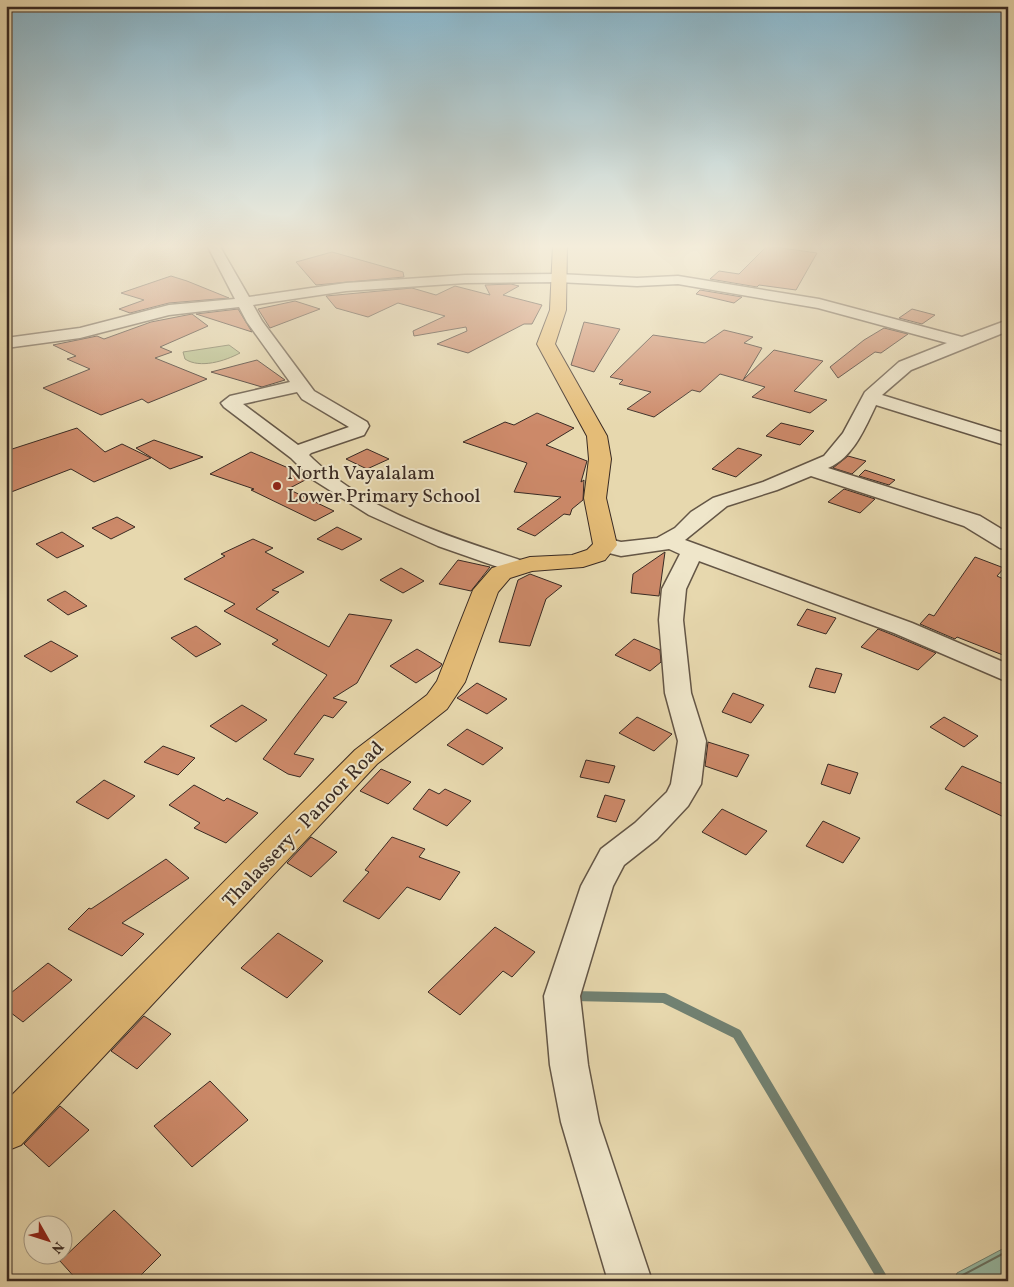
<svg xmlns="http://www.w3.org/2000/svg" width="1014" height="1287" font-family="Vollkorn,serif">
  <rect width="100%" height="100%" fill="#e7d8ae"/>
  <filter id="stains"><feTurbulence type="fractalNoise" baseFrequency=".004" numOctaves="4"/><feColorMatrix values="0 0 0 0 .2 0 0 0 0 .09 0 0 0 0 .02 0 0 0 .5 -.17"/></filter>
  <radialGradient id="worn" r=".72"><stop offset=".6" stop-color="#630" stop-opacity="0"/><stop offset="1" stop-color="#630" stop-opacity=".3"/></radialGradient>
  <path fill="#b5bf8b" stroke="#777457" d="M 229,345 L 240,353 C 225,361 200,369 185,359 L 183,352 Z"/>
  <path fill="#97bba6" stroke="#718172" d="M 1008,1246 L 1008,1281 L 954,1281 L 957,1273 Z"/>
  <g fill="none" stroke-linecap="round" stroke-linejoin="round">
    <path stroke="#687264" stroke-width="2" d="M 959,1281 L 961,1276 L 1008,1251"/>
    <path stroke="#718172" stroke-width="10" d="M 573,996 L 664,998 L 737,1034 L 884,1281"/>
  </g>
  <g fill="#cc8969" stroke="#392a23">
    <path d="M 767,246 L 817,253 L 796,290 L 759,285 L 757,287 L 710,279 L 719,271 L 739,274 Z"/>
    <path d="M 332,252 L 403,272 L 404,277 L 316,285 L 296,262 Z"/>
    <path d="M 171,276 L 187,281 L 229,298 L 169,303 L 130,313 L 119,309 L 144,300 L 121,293 Z"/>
    <path d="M 511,284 L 519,286 L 503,295 L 542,305 L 532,324 L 524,324 L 468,353 L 437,344 L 467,331 L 466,327 L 414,336 L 413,331 L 445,316 L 398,303 L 368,317 L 336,308 L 326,296 L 412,288 L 436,295 L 455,286 L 490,295 L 485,285 Z"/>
    <path d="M 700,290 L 742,297 L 734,303 L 696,294 Z"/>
    <path d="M 295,301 L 320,309 L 270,328 L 258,309 Z"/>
    <path d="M 238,309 L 252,332 L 196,314 Z"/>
    <path d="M 912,309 L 935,315 L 922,324 L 899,318 Z"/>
    <path d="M 192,314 L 208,326 L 160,347 L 172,352 L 155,358 L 207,379 L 148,403 L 142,399 L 101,415 L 43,388 L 90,369 L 67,359 L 76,356 L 53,345 L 97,336 L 104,339 L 151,322 Z"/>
    <path d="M 584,322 L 620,329 L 594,372 L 571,365 Z"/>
    <path d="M 884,328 L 908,334 L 881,353 L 875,352 L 838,378 L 830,367 L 864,340 Z"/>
    <path d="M 724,330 L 753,337 L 744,343 L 762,348 L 743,380 L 774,350 L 823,361 L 794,391 L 827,400 L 810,413 L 752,397 L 765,387 L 720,374 L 700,392 L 692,390 L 654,417 L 627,409 L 651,392 L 619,384 L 623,380 L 610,377 L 653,335 L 705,343 Z"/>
    <path d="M 257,360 L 285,380 L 262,387 L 211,372 Z"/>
    <path d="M 537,413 L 574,428 L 546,445 L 587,461 L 581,482 L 584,480 L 583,500 L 572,509 L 570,515 L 564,514 L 535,536 L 517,529 L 561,497 L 514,492 L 527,463 L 463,442 L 505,422 L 514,425 Z"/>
    <path d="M 781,423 L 814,431 L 800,445 L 766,436 Z"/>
    <path d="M 77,428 L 105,452 L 122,444 L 151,458 L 94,482 L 71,469 L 6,494 L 6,451 Z"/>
    <path d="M 154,440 L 203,457 L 170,469 L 136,448 Z"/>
    <path d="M 738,448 L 762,455 L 736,477 L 712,469 Z"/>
    <path d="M 367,449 L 389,459 L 367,469 L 346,459 Z"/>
    <path d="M 251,452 L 307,476 L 309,478 L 288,489 L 334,511 L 315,521 L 251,490 L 254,489 L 210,474 Z"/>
    <path d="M 848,456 L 866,461 L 852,474 L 833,468 Z"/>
    <path d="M 865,470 L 895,480 L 889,485 L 859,476 Z"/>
    <path d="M 844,489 L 875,499 L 860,513 L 828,502 Z"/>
    <path d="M 117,517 L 135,527 L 111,539 L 92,528 Z"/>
    <path d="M 337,527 L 362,539 L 342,550 L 317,539 Z"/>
    <path d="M 62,532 L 84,546 L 57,558 L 36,544 Z"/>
    <path d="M 253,539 L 273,548 L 265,552 L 304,572 L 272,590 L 279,592 L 256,609 L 329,647 L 349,614 L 392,620 L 357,683 L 333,698 L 347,702 L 333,718 L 324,715 L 294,754 L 314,759 L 300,777 L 288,774 L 263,759 L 327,675 L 272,644 L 278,640 L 224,611 L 235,604 L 184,579 L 225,556 L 221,554 Z"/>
    <path d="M 665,552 L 659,596 L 631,593 L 633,574 Z"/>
    <path d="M 975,557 L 1004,568 L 997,576 L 1008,581 L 1008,657 L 957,637 L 955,639 L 920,624 L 929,614 L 934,616 Z"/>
    <path d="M 458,560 L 490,567 L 471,591 L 439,584 Z"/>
    <path d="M 401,568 L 424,581 L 403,593 L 380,580 Z"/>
    <path d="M 530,574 L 562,586 L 546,599 L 530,646 L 499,642 L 518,580 Z"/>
    <path d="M 65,591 L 87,606 L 68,615 L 47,600 Z"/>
    <path d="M 807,609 L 836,618 L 826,634 L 797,625 Z"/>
    <path d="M 196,626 L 200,629 L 221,644 L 196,657 L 171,638 Z"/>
    <path d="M 878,629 L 893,635 L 936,653 L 918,670 L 861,647 Z"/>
    <path d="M 634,639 L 660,650 L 661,662 L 650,671 L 615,655 Z"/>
    <path d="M 51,641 L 78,656 L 51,672 L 24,656 Z"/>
    <path d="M 417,649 L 442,664 L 440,667 L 416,683 L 390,666 Z"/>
    <path d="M 816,668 L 842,674 L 835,693 L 809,687 Z"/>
    <path d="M 477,683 L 507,699 L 487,714 L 457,698 Z"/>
    <path d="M 733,693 L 764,705 L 751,723 L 722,712 Z"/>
    <path d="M 242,705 L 267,720 L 236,742 L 210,726 Z"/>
    <path d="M 637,717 L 672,734 L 654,751 L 619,733 Z"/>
    <path d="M 944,717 L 978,736 L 964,747 L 930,727 Z"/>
    <path d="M 467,729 L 503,748 L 483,765 L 447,745 Z"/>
    <path d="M 708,742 L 749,755 L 737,777 L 705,766 Z"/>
    <path d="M 163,746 L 195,758 L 178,775 L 144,762 Z"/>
    <path d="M 586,760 L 615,766 L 609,783 L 580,777 Z"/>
    <path d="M 828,764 L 858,773 L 850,794 L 821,784 Z"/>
    <path d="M 962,766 L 1008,786 L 1008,819 L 945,789 Z"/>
    <path d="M 381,769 L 411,782 L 388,804 L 360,791 Z"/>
    <path d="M 104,780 L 135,796 L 108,819 L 76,802 Z"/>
    <path d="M 194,785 L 224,801 L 227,798 L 258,813 L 226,843 L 194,828 L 200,823 L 169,805 Z"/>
    <path d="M 429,789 L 439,794 L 445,789 L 471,801 L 447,826 L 413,809 Z"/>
    <path d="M 605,795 L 625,800 L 616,822 L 597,817 Z"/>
    <path d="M 722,809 L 767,831 L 746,855 L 702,832 Z"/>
    <path d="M 823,821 L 860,838 L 843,863 L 806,846 Z"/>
    <path d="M 311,837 L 337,852 L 311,877 L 287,863 Z"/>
    <path d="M 392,837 L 425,849 L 419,857 L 460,872 L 440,900 L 407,887 L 379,919 L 343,901 L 369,872 L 365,870 Z"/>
    <path d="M 166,859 L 189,878 L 122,923 L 144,934 L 122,956 L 68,929 L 89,908 L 91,909 Z"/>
    <path d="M 495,927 L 535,952 L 512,977 L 503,971 L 460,1015 L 428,992 Z"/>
    <path d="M 278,933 L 323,961 L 287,998 L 241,968 Z"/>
    <path d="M 48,963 L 72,980 L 23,1022 L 6,1009 L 6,997 Z"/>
    <path d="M 144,1016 L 171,1034 L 137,1069 L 111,1051 Z"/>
    <path d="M 210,1081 L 248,1120 L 192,1167 L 154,1126 Z"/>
    <path d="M 60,1106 L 89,1130 L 49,1167 L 24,1144 Z"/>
    <path d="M 114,1210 L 161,1255 L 135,1281 L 78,1281 L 60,1261 Z"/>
  </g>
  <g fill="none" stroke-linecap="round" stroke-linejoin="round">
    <defs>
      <path id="minor" d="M 207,245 L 219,245 L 249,297 L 346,283 L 465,275 L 558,274 L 637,278 L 678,276 L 819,299 L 962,337 L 1008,320 L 1008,331 L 911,370 L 882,395 L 1008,434 L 1008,446 L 876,405 C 865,428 853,458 828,468 L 980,516 L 1008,533 L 1008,550 L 1000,548 L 964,526 L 811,476 L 777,490 L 727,506 L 685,540 L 912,623 L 1008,664 L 1008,682 L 894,633 L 699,561 L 686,589 L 683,620 L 691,693 L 706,741 L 701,784 L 688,806 L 657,839 L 624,865 L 613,886 L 580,996 L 588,1065 L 599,1122 L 652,1281 L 608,1281 L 561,1122 L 550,1065 L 544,996 L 581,886 L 601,849 L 635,823 L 667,792 L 671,784 L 678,741 L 665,693 L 659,620 L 662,589 L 680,554 L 669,549 L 621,556 L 597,550 L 594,545 L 597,540 L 605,538 L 621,542 L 657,538 L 675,528 L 691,512 L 713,498 L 763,482 L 824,456 L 843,433 L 865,392 L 899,362 L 947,343 L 818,308 L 678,284 L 637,286 L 558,282 L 465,283 L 346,291 L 253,305 L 262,321 L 314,391 L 367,422 L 369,426 L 364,435 L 311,453 L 309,455 L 313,459 C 370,513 453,538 526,562 L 529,567 L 526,572 L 518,574 L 438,546 L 369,515 L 312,479 L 291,458 L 224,407 L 221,403 L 230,396 L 290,382 L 247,322 L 239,307 L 169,315 L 80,338 L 6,348 L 6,338 L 80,328 L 169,305 L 235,299 ZM 297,392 L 302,399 L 349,427 L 298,445 L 243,404 Z"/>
      <path id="major" d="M 553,245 L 567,245 L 566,310 L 555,344 L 607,436 L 611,459 L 606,498 L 617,545 L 605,560 L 583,567 L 532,571 L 510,578 L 498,592 L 465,682 L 447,709 L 377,764 L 21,1145 L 6,1151 L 6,1101 L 355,750 L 427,695 L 437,681 L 473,590 L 492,568 L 530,557 L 572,555 L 587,550 L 593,544 L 584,498 L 589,459 L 587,436 L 537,344 L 550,310 Z"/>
    </defs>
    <use href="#minor" stroke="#645646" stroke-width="3"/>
    <use href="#major" stroke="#392a23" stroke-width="2"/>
    <use href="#minor" fill="#efe6ca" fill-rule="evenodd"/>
    <use href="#major" fill="#e4bc77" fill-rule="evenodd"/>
  </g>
  <linearGradient id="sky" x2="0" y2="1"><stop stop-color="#87b7ce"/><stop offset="0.58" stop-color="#f4eddb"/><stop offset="1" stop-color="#f4eddb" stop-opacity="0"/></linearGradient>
  <rect width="1014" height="425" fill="url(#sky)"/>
  <circle fill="#8f2418" stroke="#efe6ca" stroke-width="2" cx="277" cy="486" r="5"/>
  <g text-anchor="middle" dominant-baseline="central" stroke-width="4" stroke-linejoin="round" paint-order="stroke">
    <g font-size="20" fill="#392a23" stroke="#efe6ca" text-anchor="start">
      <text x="287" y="474">North Vayalalam<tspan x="287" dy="23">Lower Primary School</tspan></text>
    </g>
    <g font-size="20" fill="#392a23" stroke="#efe6ca">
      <text transform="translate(304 825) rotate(-46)">Thalassery - Panoor Road</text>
    </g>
  </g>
  <rect width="1014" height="1287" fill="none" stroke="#e7d8ae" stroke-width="25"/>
  <rect x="8" y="8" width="999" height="1272" fill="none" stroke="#392a23" stroke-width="2.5"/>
  <rect x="12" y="12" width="989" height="1262" fill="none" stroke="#392a23"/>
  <g transform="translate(48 1240) rotate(129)"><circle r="24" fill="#efe6ca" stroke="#a69b87"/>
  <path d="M0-4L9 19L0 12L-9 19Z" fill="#8f2418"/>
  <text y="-8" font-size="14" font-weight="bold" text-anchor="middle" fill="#392a23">N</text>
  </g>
  <rect width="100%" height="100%" filter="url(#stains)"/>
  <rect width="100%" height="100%" fill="url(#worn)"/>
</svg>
